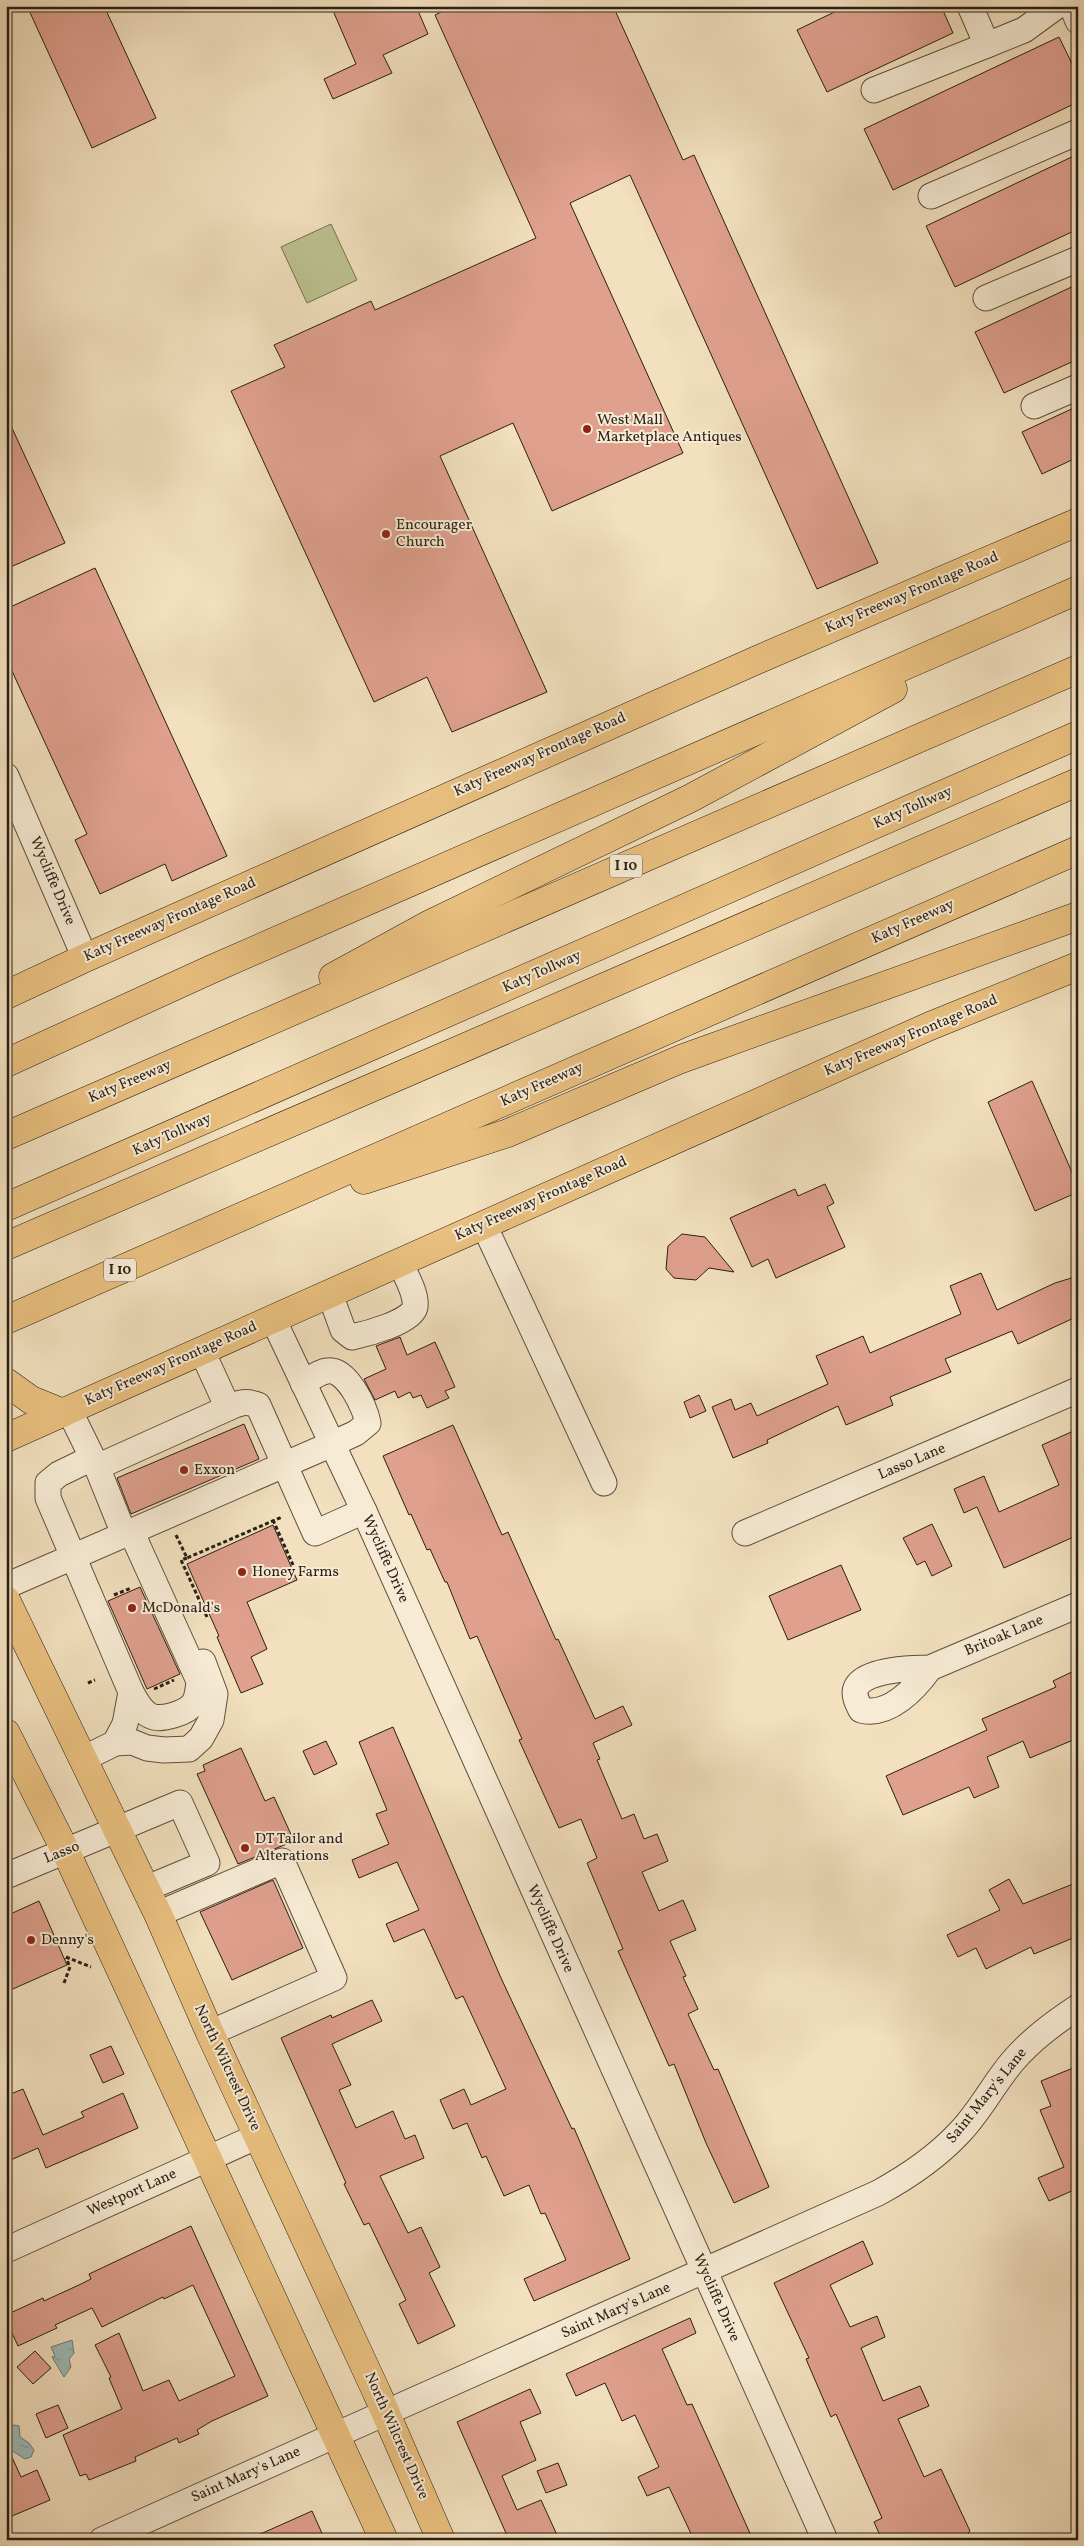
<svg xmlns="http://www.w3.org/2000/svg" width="1084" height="2546" font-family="Vollkorn,serif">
  <defs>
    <pattern id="water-ripples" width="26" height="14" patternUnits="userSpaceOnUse" patternTransform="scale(1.25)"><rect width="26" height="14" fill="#9cbbb8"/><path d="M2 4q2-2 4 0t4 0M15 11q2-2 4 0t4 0" fill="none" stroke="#86a09d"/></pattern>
  </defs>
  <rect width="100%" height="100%" fill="#f2e0be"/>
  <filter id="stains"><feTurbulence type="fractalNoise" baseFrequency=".004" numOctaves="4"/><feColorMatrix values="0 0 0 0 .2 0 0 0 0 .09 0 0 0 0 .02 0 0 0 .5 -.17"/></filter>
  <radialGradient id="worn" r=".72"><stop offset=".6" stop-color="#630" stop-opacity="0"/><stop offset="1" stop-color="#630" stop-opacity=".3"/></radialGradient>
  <path fill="#bcc291" stroke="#727052" d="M 331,224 L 357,280 L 307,303 L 281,247 Z"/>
  <g fill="url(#water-ripples)" stroke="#6e7d76">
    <path d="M 72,2340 L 74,2353 L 69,2359 L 71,2367 L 64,2377 L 52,2357 L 55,2356 L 51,2347 Z"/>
    <path d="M 14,2425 L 19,2426 L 20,2437 L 29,2443 L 34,2450 L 31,2457 L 25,2459 L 6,2447 L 12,2426 Z"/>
  </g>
  <g fill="#dfa08e" stroke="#291f14">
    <path d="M 27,6 L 104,6 L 156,118 L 92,148 Z"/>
    <path d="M 331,6 L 416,6 L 428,34 L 383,55 L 392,73 L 333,99 L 324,79 L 356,64 Z"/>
    <path d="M 453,6 L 613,6 L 683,160 L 694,155 L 878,563 L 817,589 L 630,175 L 570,203 L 683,453 L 552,511 L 513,423 L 440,456 L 547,692 L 452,732 L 427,677 L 374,702 L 231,391 L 285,367 L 274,345 L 371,301 L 375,310 L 536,238 L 435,15 Z"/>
    <path d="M 847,6 L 941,6 L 953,33 L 827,92 L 797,30 Z"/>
    <path d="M 1059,37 L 1078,76 L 1078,102 L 893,190 L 864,129 Z"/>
    <path d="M 1078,154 L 1078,229 L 955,287 L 926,226 Z"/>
    <path d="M 1078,284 L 1078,359 L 1004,393 L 975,332 Z"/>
    <path d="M 1078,406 L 1078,457 L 1042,474 L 1022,432 Z"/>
    <path d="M 6,415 L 65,543 L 6,569 Z"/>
    <path d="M 95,568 L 227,856 L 172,881 L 165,864 L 100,894 L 75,840 L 87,834 L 6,658 L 6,609 Z"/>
    <path d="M 1032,1081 L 1078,1186 L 1078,1192 L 1035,1211 L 988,1102 Z"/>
    <path d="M 825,1184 L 834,1203 L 827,1207 L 845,1247 L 776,1278 L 768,1259 L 752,1267 L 730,1218 L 795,1189 L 798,1196 Z"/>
    <path d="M 682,1234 L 705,1237 L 734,1272 L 709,1268 L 696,1280 L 674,1278 L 666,1269 L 668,1246 Z"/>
    <path d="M 981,1273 L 997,1310 L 1055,1283 L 1078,1276 L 1078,1316 L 1018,1344 L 1012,1331 L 945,1359 L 951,1372 L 890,1397 L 893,1405 L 846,1425 L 838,1406 L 767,1440 L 768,1443 L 733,1458 L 712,1407 L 731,1399 L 735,1410 L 751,1403 L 757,1416 L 828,1384 L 816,1356 L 863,1336 L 870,1353 L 961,1314 L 950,1286 Z"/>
    <path d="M 400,1337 L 407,1355 L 435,1342 L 455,1387 L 445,1391 L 449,1398 L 427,1408 L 421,1395 L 413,1398 L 410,1392 L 398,1398 L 395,1391 L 375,1400 L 364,1379 L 386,1369 L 376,1346 Z"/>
    <path d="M 699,1395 L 706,1411 L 690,1418 L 684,1402 Z"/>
    <path d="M 244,1424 L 259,1459 L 131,1514 L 117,1478 Z"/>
    <path d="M 453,1425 L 502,1535 L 508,1532 L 556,1640 L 558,1639 L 595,1719 L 623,1706 L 632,1725 L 593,1743 L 600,1759 L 597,1760 L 622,1819 L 634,1814 L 644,1839 L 657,1834 L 668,1861 L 642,1872 L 659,1911 L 683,1900 L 696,1930 L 670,1941 L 686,1976 L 683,1977 L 698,2009 L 688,2014 L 714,2070 L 718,2069 L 769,2187 L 734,2203 L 706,2143 L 674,2064 L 669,2066 L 618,1951 L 623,1949 L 587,1863 L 597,1858 L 581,1819 L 559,1828 L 519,1740 L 522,1739 L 477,1636 L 470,1639 L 447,1582 L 445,1582 L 430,1549 L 427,1550 L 411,1514 L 409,1515 L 383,1456 Z"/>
    <path d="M 1078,1429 L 1078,1535 L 1004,1568 L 977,1507 L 964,1513 L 954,1489 L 984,1476 L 999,1512 L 1059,1485 L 1042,1445 Z"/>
    <path d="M 932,1524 L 952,1566 L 932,1576 L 925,1561 L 917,1565 L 903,1538 Z"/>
    <path d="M 273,1525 L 297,1580 L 247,1602 L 267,1649 L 251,1657 L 263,1684 L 241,1693 L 217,1637 L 219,1636 L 187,1564 Z"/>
    <path d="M 841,1565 L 861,1610 L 788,1640 L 769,1596 Z"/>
    <path d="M 140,1587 L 180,1674 L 147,1689 L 108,1601 Z"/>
    <path d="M 1078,1669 L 1078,1738 L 1030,1758 L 1023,1741 L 987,1757 L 999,1787 L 974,1798 L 969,1787 L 903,1815 L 886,1776 L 987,1730 L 982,1719 L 1056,1687 L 1053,1681 Z"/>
    <path d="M 393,1727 L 501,1978 L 572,2129 L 574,2128 L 630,2259 L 534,2301 L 524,2279 L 566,2260 L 545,2213 L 541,2214 L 529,2185 L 504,2196 L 486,2156 L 482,2158 L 467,2123 L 453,2129 L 440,2100 L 464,2089 L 471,2105 L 506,2089 L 463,1996 L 456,1999 L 424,1929 L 394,1942 L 386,1924 L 419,1910 L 397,1862 L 359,1878 L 352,1860 L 389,1844 L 376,1814 L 387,1810 L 359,1742 Z"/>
    <path d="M 326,1741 L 337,1764 L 314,1775 L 303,1751 Z"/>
    <path d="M 241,1748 L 265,1801 L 274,1797 L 294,1841 L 238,1864 L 197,1774 L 205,1771 L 203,1765 Z"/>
    <path d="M 1009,1879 L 1023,1904 L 1078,1882 L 1078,1936 L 1034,1954 L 1031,1947 L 986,1969 L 976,1948 L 958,1957 L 947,1935 L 1000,1910 L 989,1890 Z"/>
    <path d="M 273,1880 L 303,1948 L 232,1980 L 200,1912 Z"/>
    <path d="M 39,1901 L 67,1965 L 6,1992 L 6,1916 Z"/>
    <path d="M 372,2000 L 382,2021 L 332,2044 L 351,2085 L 339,2090 L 356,2128 L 393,2111 L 405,2139 L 415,2135 L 424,2158 L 380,2176 L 408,2233 L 421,2227 L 440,2267 L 429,2273 L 455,2326 L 418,2344 L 399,2304 L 406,2300 L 369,2223 L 364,2225 L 344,2184 L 346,2183 L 281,2038 L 331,2015 L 332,2018 Z"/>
    <path d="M 111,2046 L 124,2074 L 103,2083 L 90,2055 Z"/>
    <path d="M 1078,2066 L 1078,2198 L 1074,2190 L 1049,2201 L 1038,2178 L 1064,2167 L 1040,2110 L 1051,2106 L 1041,2081 Z"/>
    <path d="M 23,2089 L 43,2135 L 84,2117 L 81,2112 L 123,2093 L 138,2128 L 46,2168 L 38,2148 L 6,2162 L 6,2096 Z"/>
    <path d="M 191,2226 L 268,2396 L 212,2421 L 197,2430 L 199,2434 L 179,2443 L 177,2438 L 135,2457 L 136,2461 L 89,2480 L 86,2474 L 80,2476 L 63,2435 L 122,2409 L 109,2378 L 111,2377 L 95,2345 L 119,2333 L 143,2391 L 169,2380 L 179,2401 L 235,2376 L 193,2285 L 164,2299 L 163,2297 L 102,2327 L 92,2308 L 55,2325 L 57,2328 L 18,2346 L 6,2320 L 6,2315 L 43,2298 L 44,2301 L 81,2284 L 91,2279 L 89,2274 Z"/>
    <path d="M 863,2241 L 873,2264 L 830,2285 L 850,2327 L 877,2316 L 885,2337 L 861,2348 L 883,2401 L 920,2386 L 929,2406 L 898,2419 L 924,2477 L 941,2469 L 970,2531 L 968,2533 L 972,2540 L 882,2540 L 874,2522 L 882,2518 L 836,2414 L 831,2417 L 806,2359 L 809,2358 L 774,2283 Z"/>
    <path d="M 690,2318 L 696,2333 L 662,2349 L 687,2405 L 692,2404 L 753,2540 L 694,2540 L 669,2487 L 647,2496 L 638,2477 L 659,2467 L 635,2415 L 622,2421 L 605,2383 L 576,2396 L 566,2374 Z"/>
    <path d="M 35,2351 L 51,2368 L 33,2384 L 17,2367 Z"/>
    <path d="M 530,2389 L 541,2413 L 520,2422 L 536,2460 L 502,2476 L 517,2510 L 541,2500 L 557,2535 L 547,2540 L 509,2540 L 457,2422 Z"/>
    <path d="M 58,2405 L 68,2428 L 46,2438 L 36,2414 Z"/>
    <path d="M 6,2444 L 21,2477 L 37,2470 L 50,2500 L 12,2516 L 6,2502 Z"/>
    <path d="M 558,2463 L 567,2485 L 546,2493 L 537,2471 Z"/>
    <path d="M 312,2511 L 325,2540 L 247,2540 Z"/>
  </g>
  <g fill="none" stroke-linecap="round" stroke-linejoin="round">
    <defs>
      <g id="minor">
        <path d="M 970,6 L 987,45 L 1024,30 L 1057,6"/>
        <path d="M 1072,6 L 1078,21"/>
        <path d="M 874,90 L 987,45"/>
        <path d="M 931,196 L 1078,132"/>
        <path d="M 986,298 L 1078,259"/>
        <path d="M 1034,406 L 1078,387"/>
        <path d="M 6,776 L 85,958"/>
        <path d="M 484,1225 L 604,1483"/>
        <path d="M 330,1294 L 343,1330 L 352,1337 C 366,1334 412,1322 415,1307 C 417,1293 405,1275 400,1262"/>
        <path d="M 273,1319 L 364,1511 L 825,2540"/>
        <path d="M 228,1408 C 240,1402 246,1401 258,1405 L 315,1533 L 364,1511"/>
        <path d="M 69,1410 L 97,1467 L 228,1408 L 202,1351"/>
        <path d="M 92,1458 L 59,1474 L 48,1483 L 48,1498 L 131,1692 C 136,1701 141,1712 151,1716 C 161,1721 187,1713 194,1703 C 198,1696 198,1689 199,1681 L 131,1531"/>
        <path d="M 97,1467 L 124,1534"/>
        <path d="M 745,1533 L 1078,1390"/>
        <path d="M 6,1586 L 332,1444 L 356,1433 L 368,1423 C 365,1407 346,1367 327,1371 C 319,1372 310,1379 303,1383"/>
        <path d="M 930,1668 C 915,1689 889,1717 861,1710 C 858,1704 853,1695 856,1688 C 864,1669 913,1668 930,1668 L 1078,1605"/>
        <path d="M 115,1743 L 132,1742 L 147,1748 L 164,1750 L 189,1749 L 201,1738 L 211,1720 L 215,1694 L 203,1662"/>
        <path d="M 83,1759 L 115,1743 L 125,1724 L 131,1692"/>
        <path d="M 6,1876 L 180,1803 L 207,1863 L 145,1889"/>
        <path d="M 158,1914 L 282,1861 L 334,1978 L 210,2033"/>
        <path d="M 6,2250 L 258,2136"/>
        <path d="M 102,2540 C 360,2423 619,2310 878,2193 C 909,2176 936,2158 960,2132 C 981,2110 994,2083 1013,2061 C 1032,2039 1054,2023 1078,2007"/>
      </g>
      <g id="major">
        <path d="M 6,995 L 85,958 L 757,660 L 1078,522"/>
        <path d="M 6,1382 L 31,1400 L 63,1413"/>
        <path d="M 6,1438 L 930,1026 L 1078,966"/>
        <path d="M 6,1600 L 158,1914 L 210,2033 L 377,2393 L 441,2540"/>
        <path d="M 6,1733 L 66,1852 L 384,2540"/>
      </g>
      <g id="highway">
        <path d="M 333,977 L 430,924 L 691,798 L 893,689"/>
        <path d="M 6,1063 L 212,969 L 1078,590"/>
        <path d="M 6,1136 L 1078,669"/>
        <path d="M 364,1180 L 508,1133 L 681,1059 L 1078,916"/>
        <path d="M 6,1207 L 1078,735"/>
        <path d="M 6,1246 L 1078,782"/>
        <path d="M 6,1320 L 1078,850"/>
      </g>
    </defs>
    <use href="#minor" stroke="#5b4f3e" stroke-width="27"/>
    <use href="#major" stroke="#291f14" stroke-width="29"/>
    <use href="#highway" stroke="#291f14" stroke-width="29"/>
    <g stroke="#291f14" stroke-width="3" stroke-dasharray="4 2.5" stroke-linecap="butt">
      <path d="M 273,1520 L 293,1565"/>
      <path d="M 176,1535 L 187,1558 L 282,1517"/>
      <path d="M 187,1558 L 181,1560 L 207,1617"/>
      <path d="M 114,1595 L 131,1588"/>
      <path d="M 88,1683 L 95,1680"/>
      <path d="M 154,1689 L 174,1680"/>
      <path d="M 66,1957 L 91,1967"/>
      <path d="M 64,1983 L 70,1967 L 66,1958"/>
    </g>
    <use href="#minor" stroke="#f7ebd5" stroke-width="25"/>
    <use href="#major" stroke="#e9c07f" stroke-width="28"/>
    <use href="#highway" stroke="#e9c07f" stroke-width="28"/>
  </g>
  <g fill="#8f2418" stroke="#f7ebd5" stroke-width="2">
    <circle cx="587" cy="429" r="5"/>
    <circle cx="386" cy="534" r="5"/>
    <circle cx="184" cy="1470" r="5"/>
    <circle cx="242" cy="1572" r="5"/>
    <circle cx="132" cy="1608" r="5"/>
    <circle cx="245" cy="1848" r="5"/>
    <circle cx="31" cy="1940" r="5"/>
  </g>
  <g text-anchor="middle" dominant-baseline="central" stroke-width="4" stroke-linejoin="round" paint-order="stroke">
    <g fill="#f7ebd5" stroke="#675c4e" stroke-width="1">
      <rect x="610" y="854.5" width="32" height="23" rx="4"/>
      <rect x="104" y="1258.5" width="32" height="23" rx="4"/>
    </g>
    <g font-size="14" font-weight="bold" fill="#291f14">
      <text x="626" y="866">I 10</text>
      <text x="120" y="1270">I 10</text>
    </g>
    <g font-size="15" fill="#291f14" stroke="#f7ebd5" text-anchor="start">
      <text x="597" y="420">West Mall<tspan x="597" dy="17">Marketplace Antiques</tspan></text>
      <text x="396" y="525">Encourager<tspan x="396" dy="17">Church</tspan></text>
      <text x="194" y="1470">Exxon</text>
      <text x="252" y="1572">Honey Farms</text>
      <text x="142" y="1608">McDonald's</text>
      <text x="255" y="1839">DT Tailor and<tspan x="255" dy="17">Alterations</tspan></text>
      <text x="41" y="1940">Denny's</text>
    </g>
    <g font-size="15" fill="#291f14" stroke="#f7ebd5">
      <text transform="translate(912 593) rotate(-23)">Katy Freeway Frontage Road</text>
      <text transform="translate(540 755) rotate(-24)">Katy Freeway Frontage Road</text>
      <text transform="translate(913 808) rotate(-24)">Katy Tollway</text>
      <text transform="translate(52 881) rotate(67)">Wycliffe Drive</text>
      <text transform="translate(170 920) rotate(-24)">Katy Freeway Frontage Road</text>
      <text transform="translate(913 922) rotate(-24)">Katy Freeway</text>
      <text transform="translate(542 972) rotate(-24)">Katy Tollway</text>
      <text transform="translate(911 1036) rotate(-23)">Katy Freeway Frontage Road</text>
      <text transform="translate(130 1082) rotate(-23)">Katy Freeway</text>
      <text transform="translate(542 1085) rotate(-24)">Katy Freeway</text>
      <text transform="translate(172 1135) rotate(-24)">Katy Tollway</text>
      <text transform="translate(541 1199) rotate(-24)">Katy Freeway Frontage Road</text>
      <text transform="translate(171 1364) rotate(-24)">Katy Freeway Frontage Road</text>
      <text transform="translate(912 1462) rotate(-23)">Lasso Lane</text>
      <text transform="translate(385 1559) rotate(66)">Wycliffe Drive</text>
      <text transform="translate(1004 1636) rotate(-23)">Britoak Lane</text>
      <text transform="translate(62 1853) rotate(-22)">Lasso</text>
      <text transform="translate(550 1929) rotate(66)">Wycliffe Drive</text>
      <text transform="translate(227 2068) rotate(65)">North Wilcrest Drive</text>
      <text transform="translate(987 2096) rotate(-51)">Saint Mary's Lane</text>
      <text transform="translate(132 2193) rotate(-24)">Westport Lane</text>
      <text transform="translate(716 2298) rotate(66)">Wycliffe Drive</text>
      <text transform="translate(616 2311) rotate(-24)">Saint Mary's Lane</text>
      <text transform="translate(396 2436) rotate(66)">North Wilcrest Drive</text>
      <text transform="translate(246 2475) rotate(-24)">Saint Mary's Lane</text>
    </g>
  </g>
  <rect width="1084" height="2546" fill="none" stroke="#f2e0be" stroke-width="25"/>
  <rect x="8" y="8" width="1069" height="2531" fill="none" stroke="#291f14" stroke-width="2.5"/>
  <rect x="12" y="12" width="1059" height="2521" fill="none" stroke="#291f14"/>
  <rect width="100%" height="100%" filter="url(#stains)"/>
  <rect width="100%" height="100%" fill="url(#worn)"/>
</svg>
